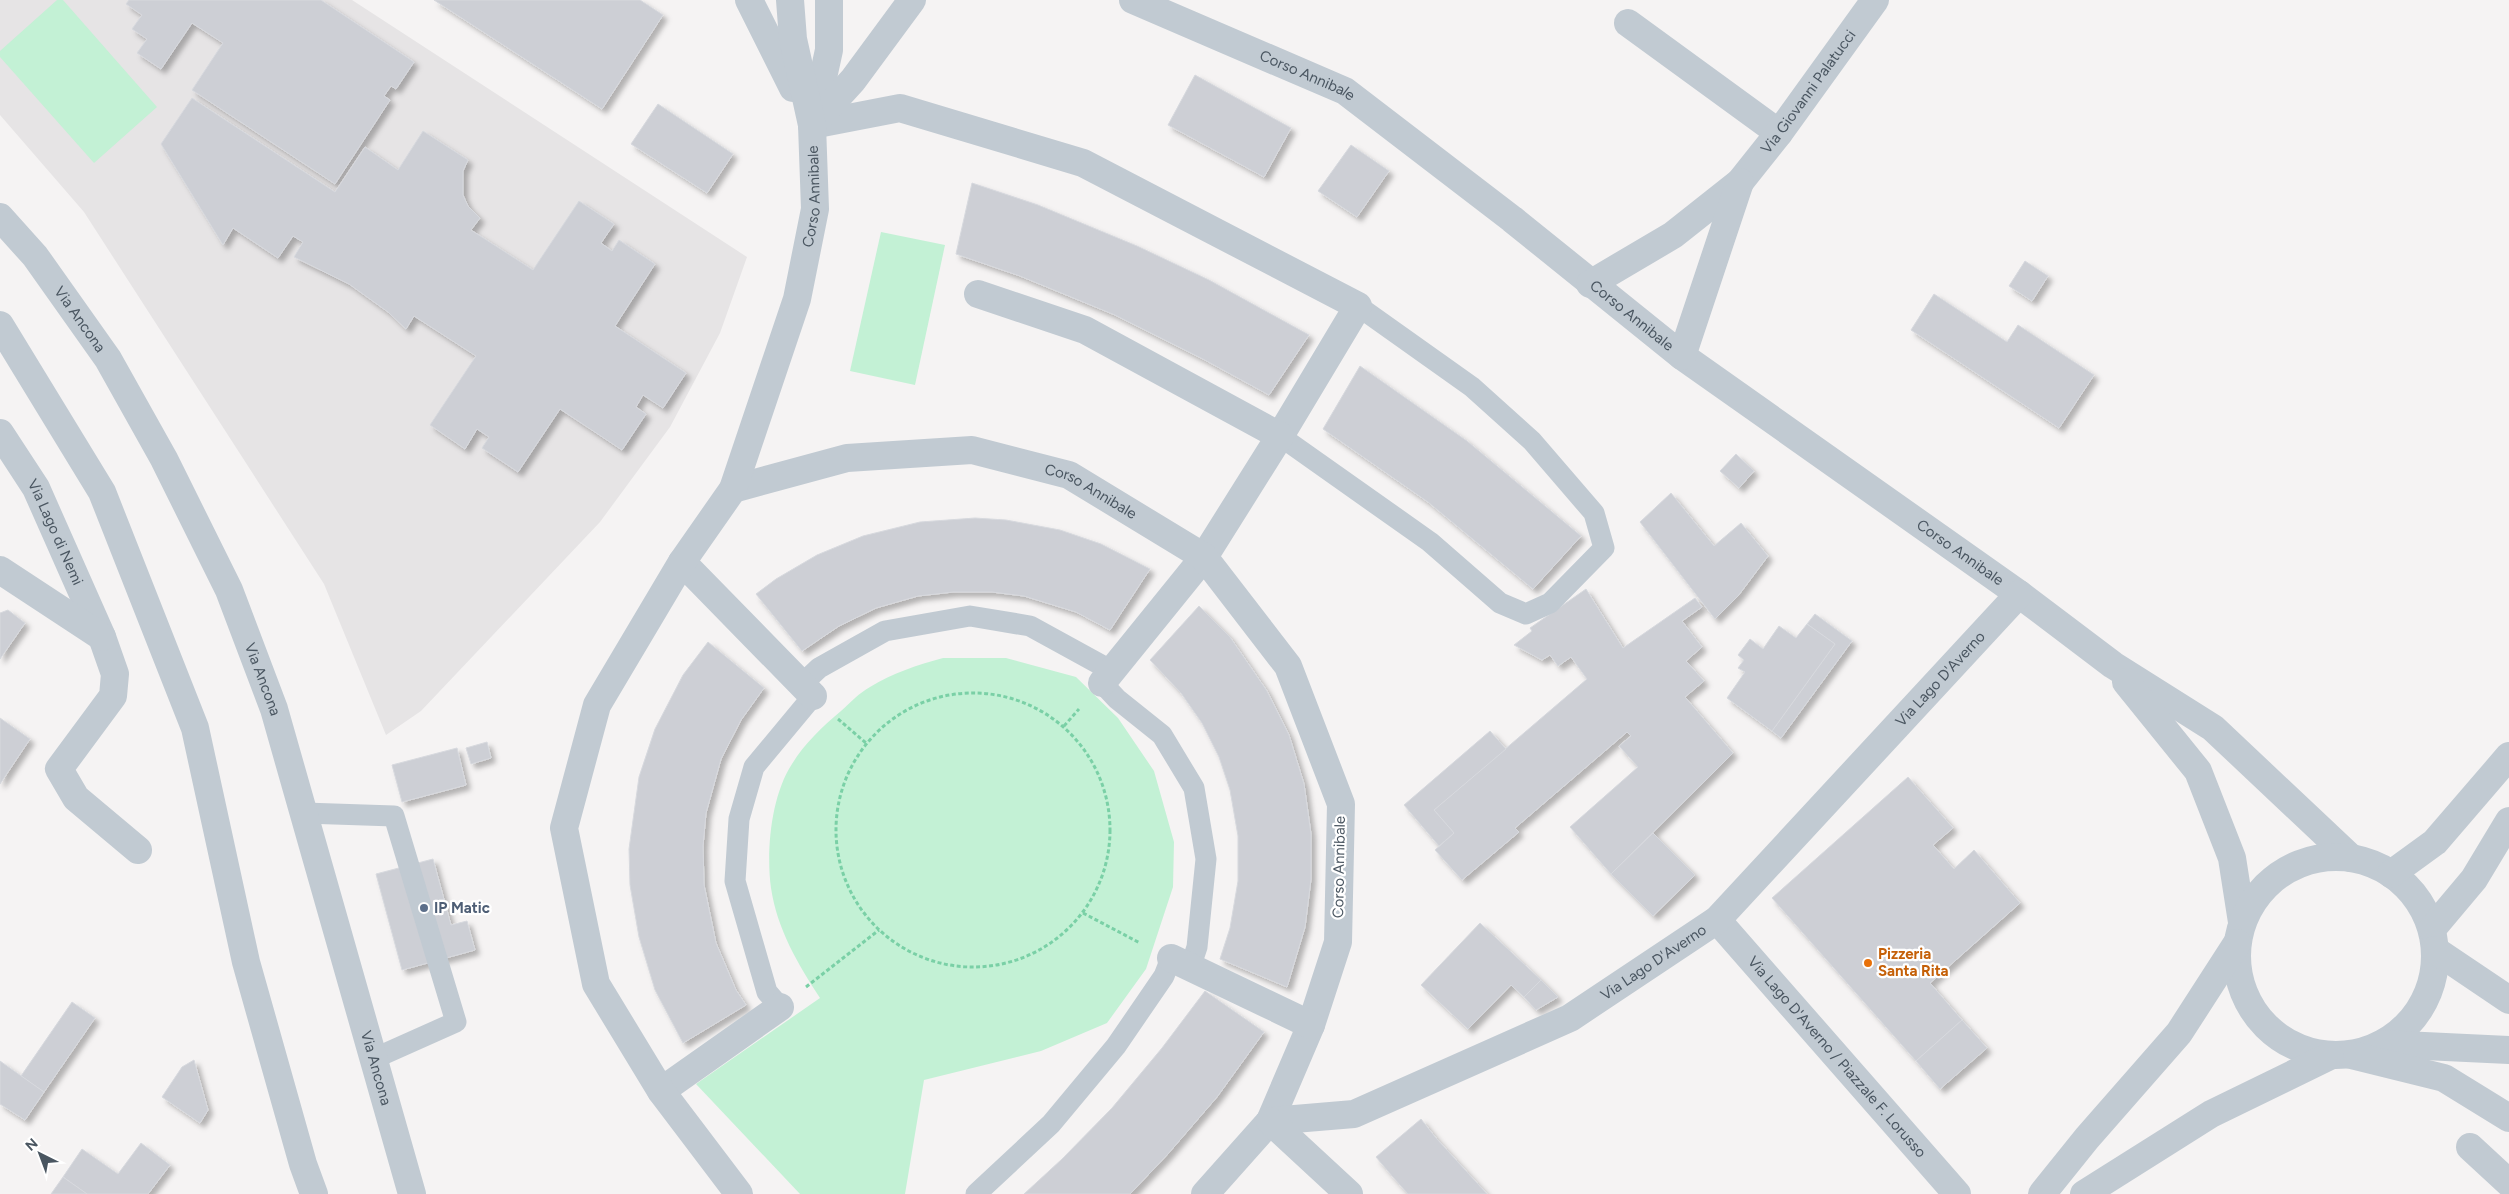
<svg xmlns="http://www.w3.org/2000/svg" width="2509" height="1194" font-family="Figtree,sans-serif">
  <defs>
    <filter id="shadow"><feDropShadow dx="4.5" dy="4.5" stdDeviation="2.5" flood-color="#0004"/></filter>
  </defs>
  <rect width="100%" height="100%" fill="#f5f3f3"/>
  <path fill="#e6e4e5" d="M 0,0 L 352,0 L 747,257 L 720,333 L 670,427 L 600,522 L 421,711 L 386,735 L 324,584 L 84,212 L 0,115 Z"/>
  <g fill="#c3f1d5">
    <path d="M 57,0 L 63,0 L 157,107 L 94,163 L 0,57 L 0,51 Z"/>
    <path d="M 881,232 L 945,245 L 915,385 L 850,371 Z"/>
    <path d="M 943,658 L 1006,658 L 1076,677 L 1118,718 L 1154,771 L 1174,842 L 1173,887 L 1146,969 L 1107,1023 L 1041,1051 L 924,1080 L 905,1194 L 800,1194 L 696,1084 L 820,998 C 798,964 777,929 771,888 C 766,851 771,796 792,764 C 805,743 822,727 841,711 C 850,703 859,693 870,687 C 893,673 917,665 943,658 Z"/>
  </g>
  <g fill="#cdcfd5" stroke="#d7d9de" filter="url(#shadow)">
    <path d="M 129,0 L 321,0 L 414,62 L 396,89 L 391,86 L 384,96 L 390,100 L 335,184 L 192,90 L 223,43 L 192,23 L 161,69 L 137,53 L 147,39 L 132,29 L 142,15 L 126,4 Z"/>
    <path d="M 434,0 L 640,0 L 663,15 L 602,109 Z"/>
    <path d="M 1195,75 L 1291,128 L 1264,177 L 1168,125 Z"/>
    <path d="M 192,98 L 335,192 L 365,147 L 398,170 L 423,131 L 468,160 L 463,171 L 463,195 L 468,206 L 480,218 L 471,230 L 533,270 L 579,201 L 614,224 L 601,243 L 612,251 L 619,240 L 655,264 L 615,326 L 686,373 L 663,408 L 643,395 L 636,407 L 646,414 L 622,450 L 560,409 L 518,472 L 482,448 L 489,437 L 477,429 L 465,449 L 430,425 L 476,356 L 414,316 L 406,329 L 388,312 L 349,284 L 294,257 L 303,242 L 293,236 L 278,258 L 233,228 L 223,245 L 161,144 Z"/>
    <path d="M 658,104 L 733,154 L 707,193 L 631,144 Z"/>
    <path d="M 1351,145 L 1389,171 L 1357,217 L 1318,191 Z"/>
    <path d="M 972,183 L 1038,205 L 1137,246 L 1209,280 L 1309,335 L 1269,395 L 1203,359 L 1115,315 L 1020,276 L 956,254 Z"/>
    <path d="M 2025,261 L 2048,276 L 2032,301 L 2009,286 Z"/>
    <path d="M 1934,294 L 2007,342 L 2018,325 L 2094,375 L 2059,428 L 1911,330 Z"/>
    <path d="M 1360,366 L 1467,441 L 1581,536 L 1533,589 L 1428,502 L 1323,429 Z"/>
    <path d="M 1736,454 L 1754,471 L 1739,488 L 1720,471 Z"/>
    <path d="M 1671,493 L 1714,546 L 1741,523 L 1768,556 L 1738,596 L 1715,619 L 1640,522 Z"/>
    <path d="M 975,518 L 1006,520 L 1060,530 L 1101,544 L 1150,569 L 1110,630 L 1076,612 L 1024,596 L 992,592 L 953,592 L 918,596 L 876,608 L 839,626 L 802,651 L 756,594 L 776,579 L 817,555 L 863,536 L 920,522 Z"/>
    <path d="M 1586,589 L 1623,648 L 1695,598 L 1702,607 L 1682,621 L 1702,647 L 1686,661 L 1704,681 L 1685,697 L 1733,753 L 1611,874 L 1570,827 L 1638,767 L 1619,746 L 1631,736 L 1627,732 L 1515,828 L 1519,832 L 1462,880 L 1435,850 L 1454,833 L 1434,810 L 1587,679 L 1571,657 L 1558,666 L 1550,655 L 1542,660 L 1514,645 L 1532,631 L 1530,628 Z"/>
    <path d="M 1199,606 L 1230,637 L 1267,691 L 1289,735 L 1304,784 L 1311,834 L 1311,879 L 1305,927 L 1287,987 L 1220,959 L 1230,928 L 1238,881 L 1238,836 L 1230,790 L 1219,757 L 1202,723 L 1181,693 L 1150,660 Z"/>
    <path d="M 8,610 L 25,623 L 0,659 L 0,613 Z"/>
    <path d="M 1815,614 L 1852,641 L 1781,738 L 1772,731 L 1835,644 L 1807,624 Z"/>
    <path d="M 1807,624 L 1835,644 L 1772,731 L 1727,698 L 1745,672 L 1738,668 L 1744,660 L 1738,655 L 1750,639 L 1763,649 L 1779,626 L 1796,638 Z"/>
    <path d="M 708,642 L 764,688 L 741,720 L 721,759 L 706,813 L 703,846 L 704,885 L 716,943 L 736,990 L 746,1005 L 683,1043 L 655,990 L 639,937 L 630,885 L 629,849 L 639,777 L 655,729 L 683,675 Z"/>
    <path d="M 0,718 L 30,739 L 0,784 Z"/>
    <path d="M 1490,731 L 1506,749 L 1434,810 L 1454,833 L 1439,846 L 1404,805 Z"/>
    <path d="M 487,742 L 491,758 L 471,764 L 466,748 Z"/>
    <path d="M 457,748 L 466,785 L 402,802 L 392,765 Z"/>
    <path d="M 1908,777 L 1953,828 L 1933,845 L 1954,869 L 1974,850 L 2020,903 L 1930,983 L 1962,1020 L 1916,1061 L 1772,898 Z"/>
    <path d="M 1653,833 L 1695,875 L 1653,916 L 1611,874 Z"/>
    <path d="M 433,859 L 451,925 L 467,921 L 475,950 L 402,970 L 376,874 Z"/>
    <path d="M 1480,923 L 1541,980 L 1524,997 L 1511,985 L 1468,1029 L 1421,985 Z"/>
    <path d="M 1541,980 L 1558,997 L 1536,1010 L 1524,997 Z"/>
    <path d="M 1205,991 L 1264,1032 L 1217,1097 L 1167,1155 L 1130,1194 L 1024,1194 L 1062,1159 L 1112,1108 L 1162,1048 Z"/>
    <path d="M 72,1002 L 95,1018 L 44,1092 L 21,1076 Z"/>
    <path d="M 1962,1020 L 1987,1048 L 1940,1089 L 1916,1061 Z"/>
    <path d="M 194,1060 L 208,1110 L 200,1123 L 162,1097 L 182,1067 Z"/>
    <path d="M 0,1061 L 44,1092 L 25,1120 L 0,1104 Z"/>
    <path d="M 1421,1119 L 1436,1138 L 1487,1194 L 1408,1194 L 1392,1176 L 1376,1157 Z"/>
    <path d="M 141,1143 L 170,1165 L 148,1194 L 87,1194 L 63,1177 L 82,1149 L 118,1174 Z"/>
    <path d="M 63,1177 L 87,1194 L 51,1194 Z"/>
  </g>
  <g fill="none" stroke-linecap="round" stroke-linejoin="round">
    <g stroke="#7ad0a6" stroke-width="3" stroke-dasharray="4 2.5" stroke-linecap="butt">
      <circle cx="973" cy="830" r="137"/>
      <path d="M 838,719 L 866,743"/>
      <path d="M 1064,726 L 1079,709"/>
      <path d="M 1083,913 L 1140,943"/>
      <path d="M 806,987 L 879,930"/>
    </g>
    <g stroke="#c1cad2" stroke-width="21">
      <path d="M 1280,436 L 1430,542 L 1500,603 L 1526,614 L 1550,603 L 1604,548 L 1594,513 L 1532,441 L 1472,387 L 1358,306"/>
      <path d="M 1102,683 L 1117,699 L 1162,735 L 1194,788 L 1206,859 L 1197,947 L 1190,968"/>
      <path d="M 801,685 L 819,668 L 885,631 L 970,616 L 1030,626 L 1112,671"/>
      <path d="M 304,813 L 394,816 L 456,1022 L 373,1059"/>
      <path d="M 780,1007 L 767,992 L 735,881 L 739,819 L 754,767 L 813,696"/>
      <path d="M 976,1194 L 1051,1124 L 1116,1046 L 1164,976 L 1171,958"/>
    </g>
    <g stroke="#c1cad2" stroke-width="28">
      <path d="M 749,0 L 793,88"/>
      <path id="s1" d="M 1133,0 L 1345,91 L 1512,219 L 1682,356 L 2019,594 L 2113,665 L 2213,728 L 2351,858"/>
      <path d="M 1628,23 L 1779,133"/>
      <path d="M 814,119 L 829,50 L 829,0"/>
      <path d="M 812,125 L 900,108 L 1083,163 L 1358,306 L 1280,436"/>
      <path d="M 812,125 L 853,80 L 912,0"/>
      <path id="s2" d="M 1590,284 L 1673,235 L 1740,182 L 1779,133 L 1875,0"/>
      <path d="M 978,294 L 1085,330 L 1280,436 L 1204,557 L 1102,683"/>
      <path d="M 1682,356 L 1740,182"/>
      <path id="s3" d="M 0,433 L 36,488 L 102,637 L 115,674 L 113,696 L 59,769 L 76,798 L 138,850"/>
      <path id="s4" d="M 733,489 L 847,458 L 972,450 L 1069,475 L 1204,557 L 1288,666 L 1341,804 L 1338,942 L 1311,1025 L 1270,1121 L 1205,1194"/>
      <path d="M 682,562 L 813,696"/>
      <path d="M 0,570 L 102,637"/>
      <path d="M 2126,682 L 2198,771 L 2232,858 L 2242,922"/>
      <circle cx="2336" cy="956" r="99"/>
      <path d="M 2391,874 L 2435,842 L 2509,756"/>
      <path id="s5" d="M 1717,920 L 1957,1194"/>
      <path d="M 2432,929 L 2474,879 L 2509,821"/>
      <path d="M 2435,950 L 2509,1000"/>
      <path d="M 1171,958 L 1311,1025"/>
      <path d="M 2382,1044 L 2509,1050"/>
      <path d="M 2351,1055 L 2444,1078 L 2509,1118"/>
      <path d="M 661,1091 L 780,1007"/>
      <path id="s6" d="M 1270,1121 L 1354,1114 L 1570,1018 L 1717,920 L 2019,594"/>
      <path d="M 1270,1121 L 1349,1194"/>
      <path d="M 2470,1147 L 2509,1183"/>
      <path id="s7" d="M 739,1194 L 661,1091 L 596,984 L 564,828 L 597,705 L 682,562 L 733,489 L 797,299 L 815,209 L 812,125 L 793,39 L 790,0"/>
      <path d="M 2042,1194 L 2087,1138 L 2179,1033 L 2237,943"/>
      <path d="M 2084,1194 L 2211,1114 L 2330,1056"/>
    </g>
    <g stroke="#c1cad2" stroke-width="28">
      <path id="s8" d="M 0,217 L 35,256 L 108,359 L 164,459 L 229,590 L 274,709 L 412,1194"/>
      <path d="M 0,325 L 102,492 L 195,728 L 246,962 L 303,1164 L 314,1194"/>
    </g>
  </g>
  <circle fill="#5c6f8a" stroke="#fff" stroke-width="2" cx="424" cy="908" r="5"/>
  <circle fill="#e8710a" stroke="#fff" stroke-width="2" cx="1868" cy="963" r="5"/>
  <g text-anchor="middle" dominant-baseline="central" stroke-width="4.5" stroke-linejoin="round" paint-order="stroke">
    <g font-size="15" fill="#4a5661" stroke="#fff">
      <text stroke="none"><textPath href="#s1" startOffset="190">Corso Annibale</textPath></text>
      <text stroke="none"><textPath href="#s2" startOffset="295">Via Giovanni Palatucci</textPath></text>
      <text stroke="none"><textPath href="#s7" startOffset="1101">Corso Annibale</textPath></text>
      <text stroke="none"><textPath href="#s1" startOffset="595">Corso Annibale</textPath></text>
      <text stroke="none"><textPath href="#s8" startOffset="130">Via Ancona</textPath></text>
      <text stroke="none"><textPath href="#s4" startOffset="370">Corso Annibale</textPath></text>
      <text stroke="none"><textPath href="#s3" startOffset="114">Via Lago di Nemi</textPath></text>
      <text stroke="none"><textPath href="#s1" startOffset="1000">Corso Annibale</textPath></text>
      <text stroke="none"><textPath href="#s6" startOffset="826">Via Lago D'Averno</textPath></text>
      <text stroke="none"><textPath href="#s8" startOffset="535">Via Ancona</textPath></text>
      <text transform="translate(1339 867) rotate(-89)">Corso Annibale</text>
      <text stroke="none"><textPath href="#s6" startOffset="421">Via Lago D'Averno</textPath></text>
      <text stroke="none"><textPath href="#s5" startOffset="182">Via Lago D'Averno / Piazzale F. Lorusso</textPath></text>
      <text stroke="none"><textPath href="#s8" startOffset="940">Via Ancona</textPath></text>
    </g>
    <g font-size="15" font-weight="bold" fill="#4e5e75" stroke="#fff" text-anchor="start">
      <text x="434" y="908">IP Matic</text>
    </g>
    <g font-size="15" font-weight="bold" fill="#c56008" stroke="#fff" text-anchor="start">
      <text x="1878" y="954">Pizzeria<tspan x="1878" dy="17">Santa Rita</tspan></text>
    </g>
  </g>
  <g transform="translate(40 1154) rotate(318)" stroke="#ffffff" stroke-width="4" paint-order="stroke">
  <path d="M0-4L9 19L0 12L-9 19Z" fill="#4a5661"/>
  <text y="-8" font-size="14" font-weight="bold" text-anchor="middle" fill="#4a5661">N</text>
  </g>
</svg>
